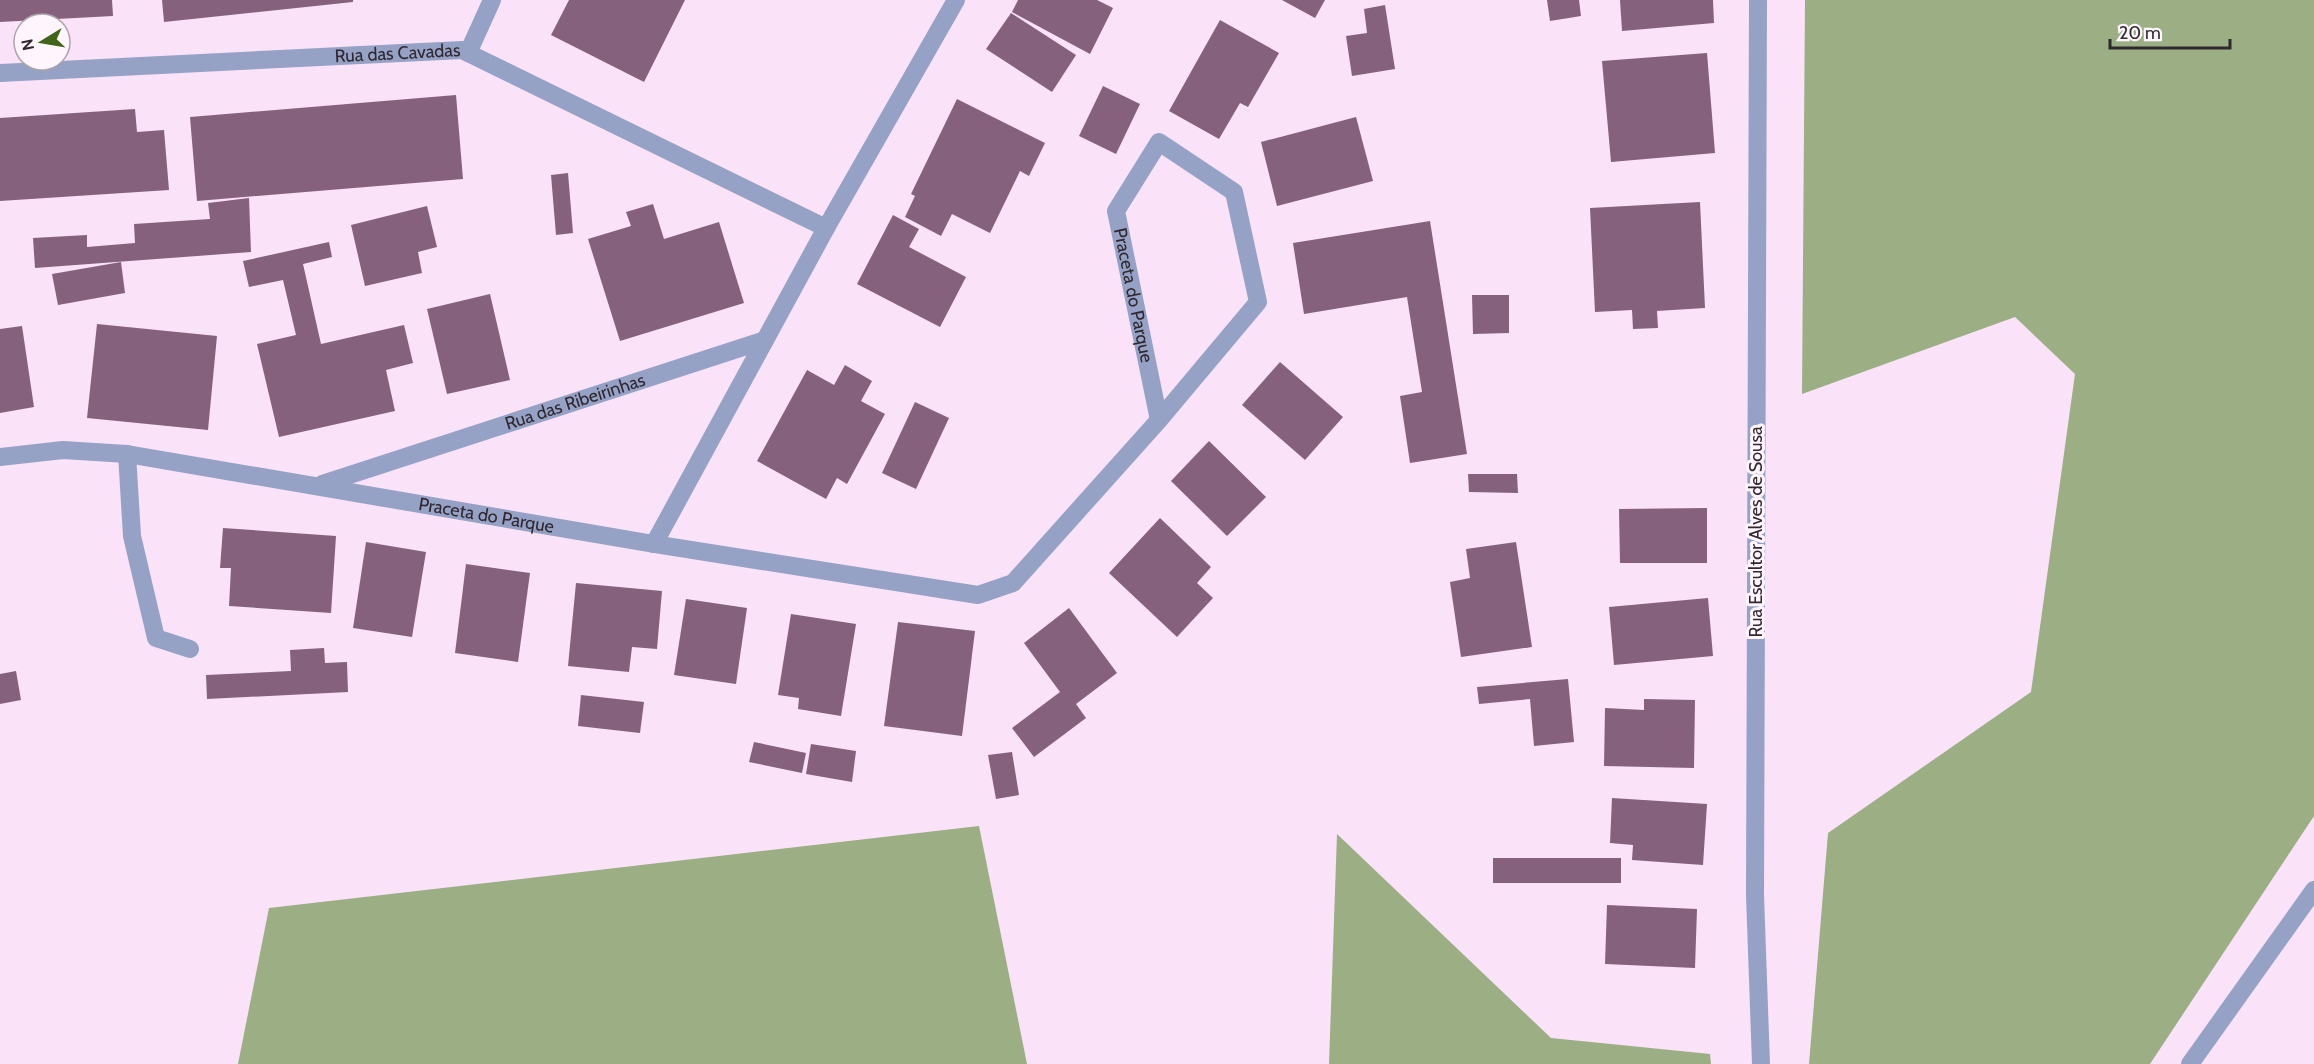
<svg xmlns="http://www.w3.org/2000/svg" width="2314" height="1064" font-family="Cabin,sans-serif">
  <rect width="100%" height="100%" fill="#fae2f8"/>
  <g fill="#9bae84">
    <path d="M 1805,0 L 2314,0 L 2314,816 L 2150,1064 L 1809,1064 L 1828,833 L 2031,692 L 2075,374 L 2015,317 L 1802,394 Z"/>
    <path d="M 979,826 L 1027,1064 L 238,1064 L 269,908 Z"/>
    <path d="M 1337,834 L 1551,1038 L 1710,1054 L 1711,1064 L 1329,1064 Z"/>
  </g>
  <g fill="#85617d">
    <path d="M 0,0 L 112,0 L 113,16 L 0,22 Z"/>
    <path d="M 162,0 L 353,0 L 353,2 L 164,22 Z"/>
    <path d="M 569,0 L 685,0 L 644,82 L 551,35 Z"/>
    <path d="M 1018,0 L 1097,0 L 1113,8 L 1090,54 L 1012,12 Z"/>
    <path d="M 1282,0 L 1325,0 L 1315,18 Z"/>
    <path d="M 1547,0 L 1579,0 L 1581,16 L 1550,21 Z"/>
    <path d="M 1620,0 L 1713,0 L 1714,23 L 1622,31 Z"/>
    <path d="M 1385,5 L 1395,69 L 1352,76 L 1346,36 L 1367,33 L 1364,9 Z"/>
    <path d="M 1011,13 L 1076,55 L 1052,92 L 986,49 Z"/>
    <path d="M 1220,20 L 1279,53 L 1248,107 L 1240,103 L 1219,139 L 1169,111 Z"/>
    <path d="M 1707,53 L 1715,153 L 1611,162 L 1602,61 Z"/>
    <path d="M 1103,86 L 1140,104 L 1116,154 L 1079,136 Z"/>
    <path d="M 456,95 L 463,179 L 197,201 L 190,117 Z"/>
    <path d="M 957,99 L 1045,143 L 1029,176 L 1020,171 L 990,233 L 952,214 L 941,236 L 905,217 L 915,196 L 911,194 Z"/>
    <path d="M 135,109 L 137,132 L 164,130 L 169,190 L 0,201 L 0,118 Z"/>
    <path d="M 1356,117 L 1373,181 L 1277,206 L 1261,142 Z"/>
    <path d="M 568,173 L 573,233 L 556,235 L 551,175 Z"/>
    <path d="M 249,198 L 251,252 L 35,268 L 33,238 L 87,235 L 87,247 L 135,243 L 134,224 L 210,219 L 208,203 Z"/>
    <path d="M 1700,202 L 1705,308 L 1657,311 L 1658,328 L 1633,329 L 1632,310 L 1595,312 L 1590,208 Z"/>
    <path d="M 653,204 L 664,239 L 719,222 L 744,303 L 620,341 L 588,239 L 631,226 L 626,212 Z"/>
    <path d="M 427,206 L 437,247 L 418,252 L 422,273 L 365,286 L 351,225 Z"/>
    <path d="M 893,215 L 919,229 L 909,247 L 966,277 L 940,327 L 857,284 Z"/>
    <path d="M 1430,221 L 1467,454 L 1410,463 L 1400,396 L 1422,392 L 1407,297 L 1304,314 L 1293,243 Z"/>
    <path d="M 329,242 L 332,257 L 303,264 L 321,344 L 404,325 L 413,363 L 386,370 L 395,411 L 279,437 L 257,344 L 296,335 L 283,280 L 249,287 L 243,261 Z"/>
    <path d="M 121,262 L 125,293 L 58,305 L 52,274 Z"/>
    <path d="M 490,294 L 510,380 L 447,394 L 427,309 Z"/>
    <path d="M 1472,295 L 1509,295 L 1509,333 L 1473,334 Z"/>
    <path d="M 97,324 L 217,336 L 208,430 L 87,418 Z"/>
    <path d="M 22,326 L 34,407 L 0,413 L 0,329 Z"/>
    <path d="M 1280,362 L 1343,417 L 1305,460 L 1242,405 Z"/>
    <path d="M 845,365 L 872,381 L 861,401 L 885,414 L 847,484 L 837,478 L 826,499 L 757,461 L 807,370 L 834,385 Z"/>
    <path d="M 915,402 L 949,418 L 916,489 L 882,473 Z"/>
    <path d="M 1209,441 L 1266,497 L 1227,536 L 1171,481 Z"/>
    <path d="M 1468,474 L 1517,474 L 1518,493 L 1469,492 Z"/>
    <path d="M 1707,508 L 1707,563 L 1620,563 L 1619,509 Z"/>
    <path d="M 1160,518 L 1211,567 L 1197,583 L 1213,598 L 1177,637 L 1109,573 Z"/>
    <path d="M 223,528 L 336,536 L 331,613 L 229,606 L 231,568 L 220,568 Z"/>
    <path d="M 366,542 L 426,552 L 412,637 L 353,628 Z"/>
    <path d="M 1516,542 L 1532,647 L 1461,657 L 1450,582 L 1470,578 L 1466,549 Z"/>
    <path d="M 466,564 L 530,573 L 518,662 L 455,653 Z"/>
    <path d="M 576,583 L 662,591 L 657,649 L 632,647 L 629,672 L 568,666 Z"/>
    <path d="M 1708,598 L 1713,656 L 1614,665 L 1609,607 Z"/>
    <path d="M 686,599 L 747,608 L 736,684 L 674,675 Z"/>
    <path d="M 1069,608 L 1117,673 L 1076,704 L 1086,718 L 1034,757 L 1012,728 L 1060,692 L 1024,643 Z"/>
    <path d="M 791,614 L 856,624 L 841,716 L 798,709 L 799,698 L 778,695 Z"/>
    <path d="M 898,622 L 975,631 L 962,736 L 884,726 Z"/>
    <path d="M 324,648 L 325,663 L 347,662 L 348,692 L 207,699 L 206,675 L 291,671 L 290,650 Z"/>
    <path d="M 16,671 L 21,700 L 0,704 L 0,674 Z"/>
    <path d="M 1568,679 L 1574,742 L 1534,746 L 1530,699 L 1479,704 L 1477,687 Z"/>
    <path d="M 581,695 L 644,702 L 640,733 L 578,726 Z"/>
    <path d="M 1644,699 L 1695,700 L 1694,768 L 1604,766 L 1605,708 L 1644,710 Z"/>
    <path d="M 754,742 L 806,753 L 802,773 L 749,762 Z"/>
    <path d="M 811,744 L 856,751 L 852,782 L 806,774 Z"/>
    <path d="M 1012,752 L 1019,795 L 996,799 L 988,755 Z"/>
    <path d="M 1612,798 L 1707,804 L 1703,865 L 1632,860 L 1633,845 L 1610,843 Z"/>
    <rect x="1493" y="858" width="128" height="25"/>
    <path d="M 1607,905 L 1697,909 L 1695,968 L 1605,964 Z"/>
  </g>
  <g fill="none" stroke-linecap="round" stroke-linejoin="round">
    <path stroke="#95a2c6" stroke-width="18" d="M 2190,1064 L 2314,890"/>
    <g stroke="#95a2c6" stroke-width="18">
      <path d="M 1758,0 L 1755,895 L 1761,1064"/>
      <path d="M 468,53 L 492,0"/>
      <path id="s1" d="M 0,73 L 462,50 L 826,228"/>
      <path d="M 127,454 L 132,536 L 156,638 L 190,649"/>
      <path id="s2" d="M 0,457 L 63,450 L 127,454 L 654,544 L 978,595 L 1013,583 L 1159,420 L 1258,302 L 1234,192 L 1159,142 L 1116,211 L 1159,420"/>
      <path id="s3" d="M 322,484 L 765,340"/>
      <path d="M 654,544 L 826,228 L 956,0"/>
    </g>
  </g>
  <g text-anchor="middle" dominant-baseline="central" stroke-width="6" stroke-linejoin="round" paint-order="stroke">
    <g font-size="18" fill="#30272f" stroke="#fff5fd">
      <text stroke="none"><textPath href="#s1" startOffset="398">Rua das Cavadas</textPath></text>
      <text stroke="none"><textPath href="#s2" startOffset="1770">Praceta do Parque</textPath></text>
      <text stroke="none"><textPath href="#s3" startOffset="266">Rua das Ribeirinhas</textPath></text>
      <text stroke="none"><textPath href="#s2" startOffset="492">Praceta do Parque</textPath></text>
      <text transform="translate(1756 532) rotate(-90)">Rua Escultor Alves de Sousa</text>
    </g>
  </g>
  <g transform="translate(42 42) rotate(259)"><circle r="28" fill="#fff5fd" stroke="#aca3ab" stroke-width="1.5"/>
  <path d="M0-4.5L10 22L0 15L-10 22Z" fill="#41641b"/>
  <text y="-9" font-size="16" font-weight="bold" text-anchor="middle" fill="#30272f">N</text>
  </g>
  <path d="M2110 39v9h120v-9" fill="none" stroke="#30272f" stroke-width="3"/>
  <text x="2119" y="39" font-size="18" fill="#30272f" stroke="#fff5fd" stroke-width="4.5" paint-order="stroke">20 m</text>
</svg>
